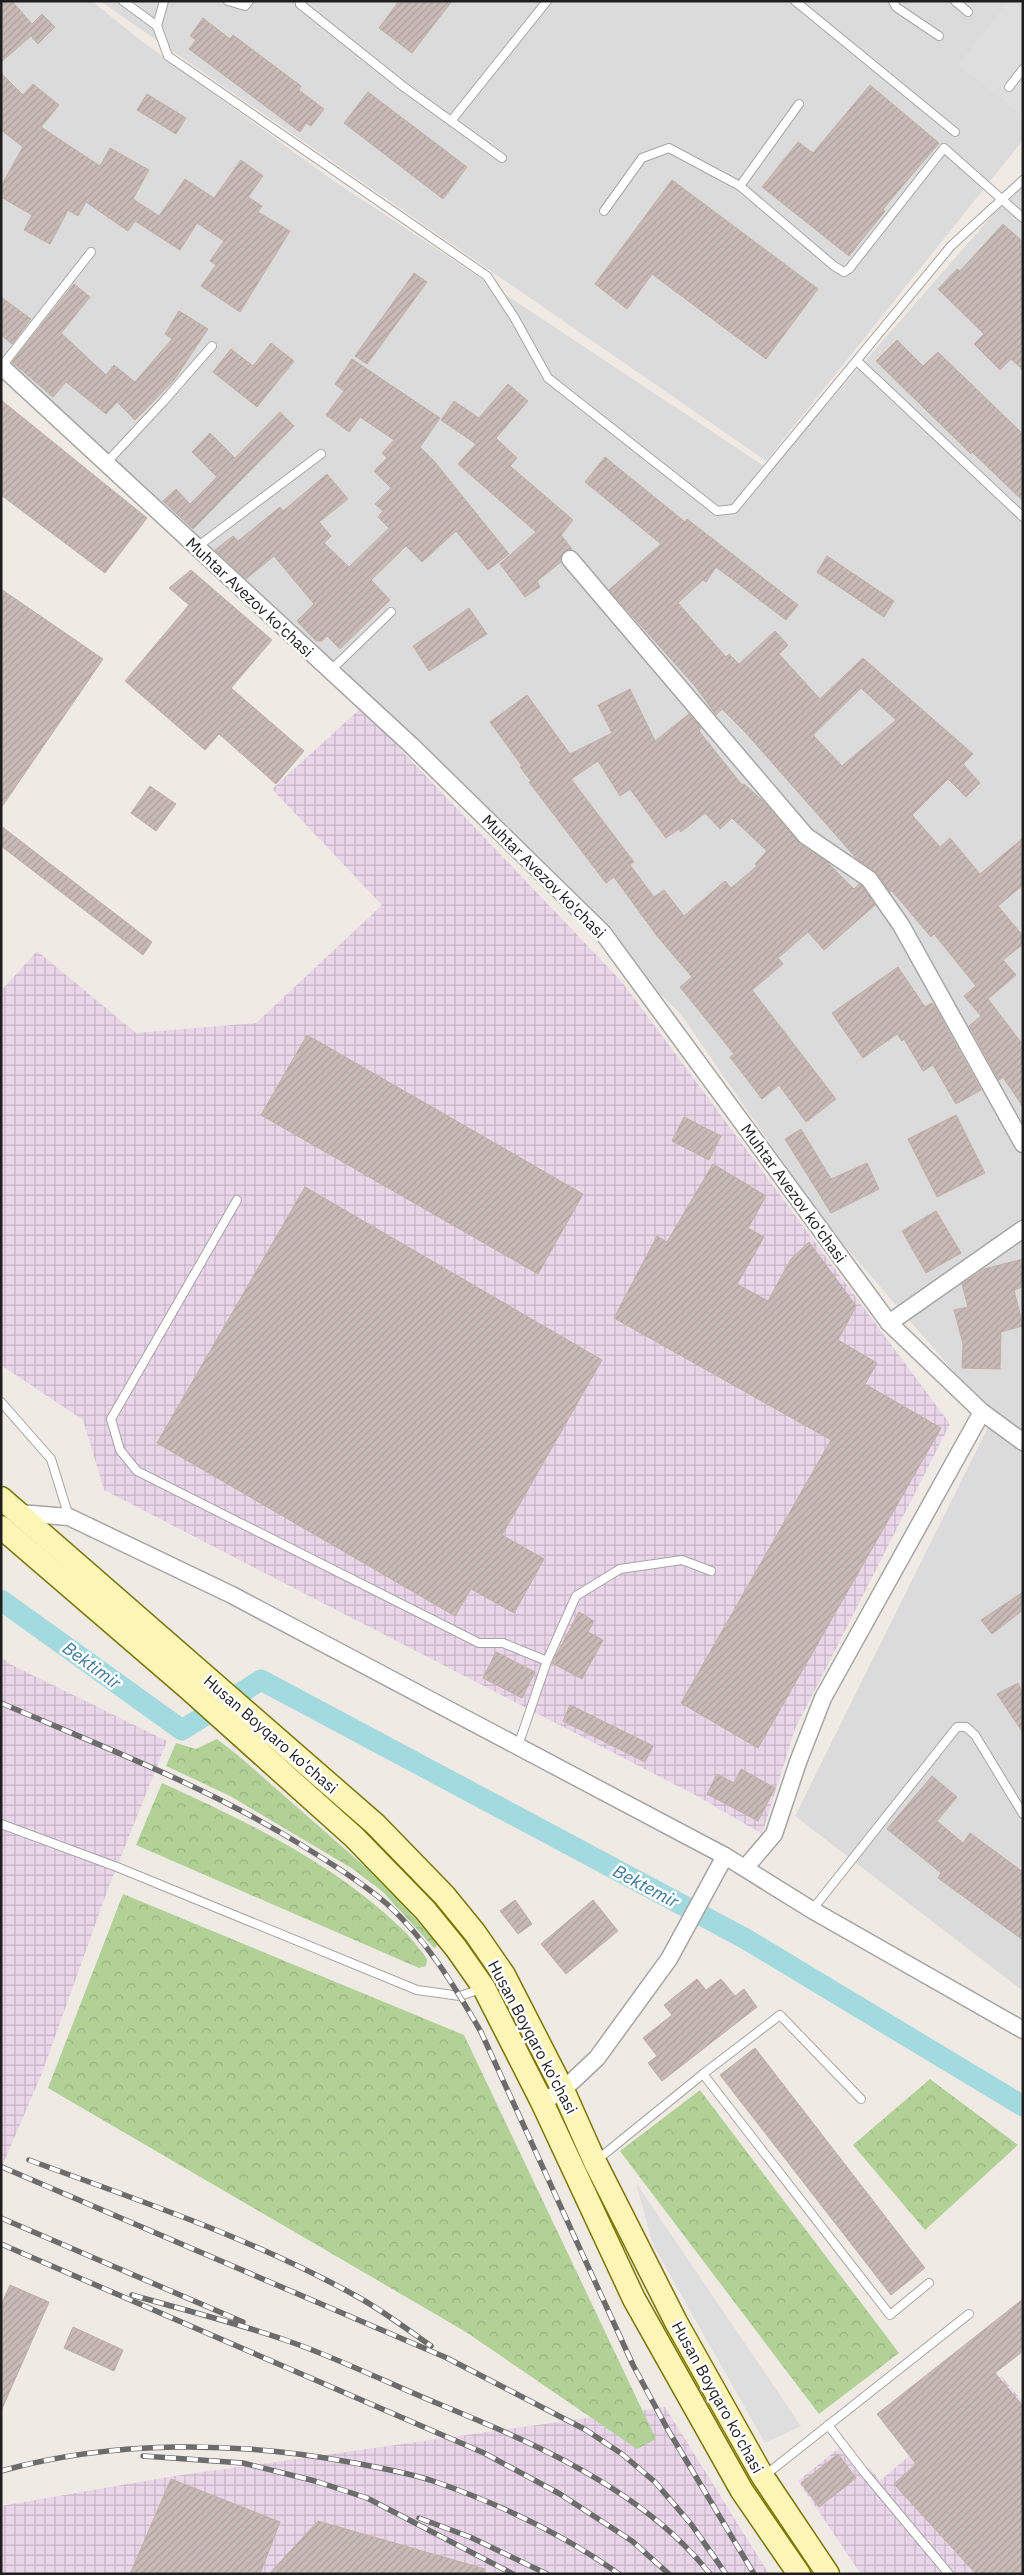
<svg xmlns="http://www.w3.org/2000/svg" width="1024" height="2575" font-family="'IBM Plex Sans',sans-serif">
  <defs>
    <pattern id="industrial-grid" width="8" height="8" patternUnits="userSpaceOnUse" patternTransform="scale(1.25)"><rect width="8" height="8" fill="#e9d6e8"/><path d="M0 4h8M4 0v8" fill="none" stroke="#c7b7c7"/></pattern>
    <pattern id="forest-crowns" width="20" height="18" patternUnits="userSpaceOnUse" patternTransform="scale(1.25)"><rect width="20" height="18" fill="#b1d197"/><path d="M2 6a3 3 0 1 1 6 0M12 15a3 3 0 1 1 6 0" fill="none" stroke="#98b382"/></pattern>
    <pattern id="building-hatch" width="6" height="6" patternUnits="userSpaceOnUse" patternTransform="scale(1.25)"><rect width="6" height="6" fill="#c8bbb7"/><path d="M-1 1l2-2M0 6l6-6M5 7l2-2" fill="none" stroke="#aba09d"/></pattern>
  </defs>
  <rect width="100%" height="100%" fill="#f0eae4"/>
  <g fill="#dcdbdb">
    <path d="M 1,1 L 92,1 L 140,40 L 331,179 L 770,470 L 1023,180 L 1023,1991 L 795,1816 L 993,1417 L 825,1223 L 680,1013 L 1,367 Z"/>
    <path d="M 100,1 L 1023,1 L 1023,140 L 766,461 Z"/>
  </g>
  <g fill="url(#industrial-grid)">
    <path d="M 361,708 L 622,982 L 950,1424 L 795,1729 L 762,1834 L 699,1797 L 104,1490 L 83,1420 L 1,1365 L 1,991 L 37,951 L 136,1033 L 256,1023 L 382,905 L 272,789 Z"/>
    <path d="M 1,1657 L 10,1664 L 167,1741 L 108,1889 L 42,2073 L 1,2169 Z"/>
    <path d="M 1001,2376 L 1023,2402 L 1023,2574 L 861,2574 L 798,2481 L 839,2448 L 859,2474 L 870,2468 L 880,2481 Z"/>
    <path d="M 665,2407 L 769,2574 L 1,2574 L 1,2506 L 168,2477 Z"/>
  </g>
  <g fill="url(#forest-crowns)">
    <path d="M 217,1739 L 240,1757 L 388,1887 L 438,1945 L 434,1948 L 383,1892 L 353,1869 L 230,1796 L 166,1766 L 176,1743 L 196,1749 Z"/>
    <path d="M 162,1783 C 246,1821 333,1863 400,1927 C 410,1936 419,1948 427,1959 L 426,1966 L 419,1968 L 136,1845 Z"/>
    <path d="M 123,1894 L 464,2035 L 656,2439 L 637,2449 L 466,2332 L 48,2088 Z"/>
    <path d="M 930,2079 L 1018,2145 L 925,2230 L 853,2145 Z"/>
    <path d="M 700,2090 L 899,2353 L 819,2414 L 620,2151 Z"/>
  </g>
  <g fill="#dedede">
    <path d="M 1009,1 L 1023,1 L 1023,116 L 958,65 Z"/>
    <path d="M 636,2183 L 801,2426 L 765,2443 L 653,2245 Z"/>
  </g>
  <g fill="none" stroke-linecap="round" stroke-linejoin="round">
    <path stroke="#a3dadf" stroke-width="21" d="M 1,1600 L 182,1730 L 261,1680 L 744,1938 L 1023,2106"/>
  </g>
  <g fill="url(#building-hatch)" stroke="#c2aea6" fill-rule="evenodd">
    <path d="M 1,1 L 12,1 L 32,24 L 42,14 L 55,27 L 38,44 L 31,36 L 1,62 Z"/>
    <path d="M 399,1 L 452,1 L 412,53 L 379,28 Z"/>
    <path d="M 203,18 L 230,39 L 233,35 L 301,86 L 299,90 L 324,109 L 311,126 L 306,123 L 300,132 L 189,49 L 196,40 L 190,36 Z"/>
    <path d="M 1,73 L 23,95 L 33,84 L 59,105 L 41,127 L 100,166 L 110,148 L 149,170 L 133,199 L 159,216 L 185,179 L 214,198 L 241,160 L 263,176 L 248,197 L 262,206 L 258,212 L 290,231 L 240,312 L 201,286 L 216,265 L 210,261 L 224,241 L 197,223 L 180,250 L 135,221 L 128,231 L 86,202 L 78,216 L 68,210 L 50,244 L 24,230 L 32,215 L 1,197 L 1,186 L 23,147 L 1,130 Z"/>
    <path d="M 870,85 L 939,143 L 883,209 L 885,211 L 849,256 L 762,187 L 798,142 L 813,153 Z"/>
    <path d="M 368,92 L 467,167 L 443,199 L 344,123 Z"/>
    <path d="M 147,94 L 186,118 L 176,134 L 137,110 Z"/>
    <path d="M 672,180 L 818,289 L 766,359 L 652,274 L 627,309 L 595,284 Z"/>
    <path d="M 1003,224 L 1023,242 L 1023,370 L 1011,359 L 1000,370 L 974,344 L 984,334 L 938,289 L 957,269 L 960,271 Z"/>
    <path d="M 414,273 L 427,282 L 367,364 L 355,356 Z"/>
    <path d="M 74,284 L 90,297 L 61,333 L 106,375 L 114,365 L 135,382 L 172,339 L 165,334 L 179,311 L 208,329 L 174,380 L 135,420 L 117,402 L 106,414 L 66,382 L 53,397 L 12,362 Z"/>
    <path d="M 1,297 L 31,319 L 12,344 L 1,335 Z"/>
    <path d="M 897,340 L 923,366 L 938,352 L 1023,434 L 1023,501 L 972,452 L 971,454 L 876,361 Z"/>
    <path d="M 271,343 L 294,361 L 257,407 L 213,372 L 231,349 L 253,366 Z"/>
    <path d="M 352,359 L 440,418 L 420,447 L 434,461 L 509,554 L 488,570 L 456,531 L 422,562 L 406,546 L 371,580 L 390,600 L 340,649 L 327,636 L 322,641 L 316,641 L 297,621 L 314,604 L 274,556 L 246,579 L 215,550 L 233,536 L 238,541 L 280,507 L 283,511 L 327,474 L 348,499 L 319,522 L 331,536 L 324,543 L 349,567 L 389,528 L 378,517 L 383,511 L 375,504 L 391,488 L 374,471 L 387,458 L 382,453 L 394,440 L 360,417 L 349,432 L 326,415 L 344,391 L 335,384 Z"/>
    <path d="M 508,384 L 528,401 L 496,438 L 517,458 L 510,466 L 573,520 L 561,535 L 572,549 L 563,552 L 561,562 L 537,581 L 540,587 L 525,597 L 500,564 L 536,532 L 458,464 L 476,444 L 441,420 L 454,401 L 479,418 Z"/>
    <path d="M 1,400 L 147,518 L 105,573 L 1,495 Z"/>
    <path d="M 280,412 L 294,426 L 193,529 L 163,501 L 176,489 L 190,504 L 217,477 L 192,452 L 210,433 L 235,458 Z"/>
    <path d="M 605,457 L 685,522 L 687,519 L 798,605 L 786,620 L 716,567 L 706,582 L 703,580 L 678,603 L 726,657 L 729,654 L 739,664 L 775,631 L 788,645 L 779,654 L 820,699 L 863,658 L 973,754 L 963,764 L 980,783 L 966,797 L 948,779 L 912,815 L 940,847 L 950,838 L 980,874 L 1023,838 L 1023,885 L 998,906 L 1023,936 L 1023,944 L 1003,960 L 1016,975 L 988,999 L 1023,1045 L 1023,1107 L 1003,1077 L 999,1080 L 969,1026 L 981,1016 L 964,996 L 976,986 L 934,934 L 931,937 L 892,891 L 890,892 L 877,873 L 856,858 L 746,733 L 722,709 L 716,715 L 695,686 L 609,590 L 661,544 L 585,482 ZM 861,688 L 896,720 L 842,766 L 813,735 Z"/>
    <path d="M 827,556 L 894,601 L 884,617 L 817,572 Z"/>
    <path d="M 191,570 L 272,640 L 231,688 L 304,751 L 276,784 L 219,734 L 205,750 L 125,681 L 189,605 L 169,588 Z"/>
    <path d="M 1,589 L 103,659 L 1,808 Z"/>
    <path d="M 469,608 L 487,634 L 429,671 L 413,646 Z"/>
    <path d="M 630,689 L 655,741 L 689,714 L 701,728 L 699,731 L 742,785 L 744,784 L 763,801 L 800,844 L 827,862 L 854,889 L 859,884 L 862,886 L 875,905 L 824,950 L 808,932 L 778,958 L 783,964 L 752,990 L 836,1099 L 806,1122 L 779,1085 L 762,1099 L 730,1057 L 734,1054 L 680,987 L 692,977 L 657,936 L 614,877 L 606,883 L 529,782 L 531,781 L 520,767 L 522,766 L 490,722 L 527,695 L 570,754 L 612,733 L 598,705 ZM 598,761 L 620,796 L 630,789 L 666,838 L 679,829 L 681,832 L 705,813 L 720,829 L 732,818 L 767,851 L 755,864 L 757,866 L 731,888 L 725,881 L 684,916 L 664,890 L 654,897 L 630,865 L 634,862 L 571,779 Z"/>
    <path d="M 150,786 L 176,804 L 156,831 L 131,813 Z"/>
    <path d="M 1,826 L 152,942 L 143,955 L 1,846 Z"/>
    <path d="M 898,967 L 925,1007 L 932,1003 L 935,1007 L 981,1090 L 956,1104 L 933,1065 L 923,1071 L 904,1039 L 902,1041 L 897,1034 L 863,1058 L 832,1013 Z"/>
    <path d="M 307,1035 L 583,1194 L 538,1274 L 261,1115 Z"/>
    <path d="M 956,1115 L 985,1173 L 937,1197 L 908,1139 Z"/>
    <path d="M 684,1117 L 721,1136 L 709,1160 L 672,1141 Z"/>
    <path d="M 801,1129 L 831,1179 L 867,1163 L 879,1189 L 831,1213 L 785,1139 Z"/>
    <path d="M 713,1164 L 766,1196 L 748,1228 L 764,1237 L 737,1284 L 768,1301 L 791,1259 L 809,1242 L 856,1306 L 838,1340 L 877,1363 L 865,1384 L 941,1428 L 758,1748 L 681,1703 L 831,1440 L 614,1318 L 657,1236 L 667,1242 Z"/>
    <path d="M 305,1187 L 602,1360 L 502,1535 L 544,1559 L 514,1613 L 471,1589 L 455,1616 L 157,1443 Z"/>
    <path d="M 936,1211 L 961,1253 L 926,1273 L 902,1231 Z"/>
    <path d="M 1023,1259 L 1023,1287 L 1014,1290 L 1023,1326 L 1001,1332 L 1000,1369 L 962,1368 L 963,1344 L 954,1310 L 968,1307 L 962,1284 L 984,1269 Z"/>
    <path d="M 1023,1592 L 1023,1610 L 992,1634 L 981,1620 Z"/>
    <path d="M 579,1612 L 594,1621 L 588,1632 L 603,1640 L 582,1679 L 552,1663 Z"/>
    <path d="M 496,1652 L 535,1672 L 522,1698 L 483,1678 Z"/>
    <path d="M 1018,1683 L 1023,1694 L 1023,1733 L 997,1694 Z"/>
    <path d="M 570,1705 L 653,1746 L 645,1762 L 563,1721 Z"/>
    <path d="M 741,1769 L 775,1788 L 758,1821 L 707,1794 L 717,1774 L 734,1783 Z"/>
    <path d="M 932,1776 L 957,1797 L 937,1821 L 963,1843 L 970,1833 L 1023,1872 L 1023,1940 L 938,1878 L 941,1873 L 887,1829 Z"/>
    <path d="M 515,1900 L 532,1924 L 518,1934 L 500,1911 Z"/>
    <path d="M 593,1900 L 618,1931 L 566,1974 L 541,1944 Z"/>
    <path d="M 697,1979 L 706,1990 L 721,1979 L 735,1996 L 744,1989 L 757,2007 L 662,2081 L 648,2063 L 657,2056 L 643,2038 L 672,2015 L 664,2005 Z"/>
    <path d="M 755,2048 L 925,2268 L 891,2295 L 720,2075 Z"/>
    <path d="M 10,2285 L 49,2302 L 1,2411 L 1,2305 Z"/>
    <path d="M 1023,2299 L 1023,2351 L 995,2373 L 1023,2406 L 1023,2574 L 976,2574 L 894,2484 L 916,2464 L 877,2414 Z"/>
    <path d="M 73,2327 L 123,2350 L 114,2371 L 64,2348 Z"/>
    <path d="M 838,2454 L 856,2478 L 819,2507 L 801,2483 Z"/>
    <path d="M 171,2479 L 280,2522 L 260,2574 L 130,2574 Z"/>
    <path d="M 318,2521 L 485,2569 L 485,2574 L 269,2574 Z"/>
  </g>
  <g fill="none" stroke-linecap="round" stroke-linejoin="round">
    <defs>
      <g id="service">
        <path d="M 123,1 L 157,26 L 164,1"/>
        <path d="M 228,1 L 245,6 L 249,1"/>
        <path d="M 302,1 L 300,4 L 404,87 L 502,158"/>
        <path d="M 795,1 L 955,132"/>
        <path d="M 893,1 L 896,7 L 939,36"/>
        <path d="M 955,1 L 968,12"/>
        <path d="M 157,26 L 168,56 L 487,276 L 514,317 L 548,378 L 717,511 L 734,509 L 951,246 L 1023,180"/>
        <path d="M 1009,87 L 1023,69"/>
        <path d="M 451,121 L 547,1"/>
        <path d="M 740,186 L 799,104"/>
        <path d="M 604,211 L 642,158 L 669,148 L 740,186 L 834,266 L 844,272 L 849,269 L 944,148 L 1023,218"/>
        <path d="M 857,361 L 1023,517"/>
        <path d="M 2,366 L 91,252"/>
        <path d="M 106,463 L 163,402 L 212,346"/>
        <path d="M 197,547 L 321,454"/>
        <path d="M 329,672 L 391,612"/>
        <path d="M 237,1200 L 111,1419 L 120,1450 L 137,1471 L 479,1643 L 503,1643 L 547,1661"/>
        <path d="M 1,1402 L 51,1459 L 69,1517"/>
        <path d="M 518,1746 L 547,1661 L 576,1596 L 620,1569 L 682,1560 L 711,1571"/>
        <path d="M 1,1824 L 117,1867 L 417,1990 L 460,1996 L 481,1989"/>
        <path d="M 812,1910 L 957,1727 L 966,1727 L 975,1735 L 1023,1814"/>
        <path d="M 703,2074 L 780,2015 L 861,2099"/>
        <path d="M 597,2160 L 703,2074 L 890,2315 L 929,2283"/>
        <path d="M 828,2425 L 864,2472 L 949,2574"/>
        <path d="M 764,2476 L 969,2314"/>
      </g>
      <g id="minor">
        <path d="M 1,366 L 412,746 L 603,933 L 889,1323 L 982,1412 L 1023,1442"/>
        <path d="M 570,559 L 806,836 L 869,879 L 901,925 L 1023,1144"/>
        <path d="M 889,1323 L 1023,1229"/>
        <path d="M 19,1513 L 69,1517 L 232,1595 L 725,1856 L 812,1910 L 1023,2030"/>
        <path d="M 746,1867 L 774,1834 L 798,1762 L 823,1698 L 982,1412"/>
        <path d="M 542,2102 L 563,2090 L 597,2058 L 669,1959 L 725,1856"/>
      </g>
      <g id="secondary">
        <path d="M 1,1498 L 375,1824 L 444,1895 L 475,1933 L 504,1975 L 563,2090 L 595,2162 L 676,2322 L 763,2477 L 828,2574"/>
        <path d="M 1,1527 L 189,1689 L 354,1837 L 425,1910 L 456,1948 L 484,1988 L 542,2102 L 634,2299 L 742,2491 L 799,2574"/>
      </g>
    </defs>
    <use href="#service" stroke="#a5a5a5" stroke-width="10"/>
    <use href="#minor" stroke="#a5a5a5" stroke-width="19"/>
    <use href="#secondary" stroke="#7a7500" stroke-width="25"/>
    <use href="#service" stroke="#fff" stroke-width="8"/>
    <use href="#minor" stroke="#fff" stroke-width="16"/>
    <use href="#secondary" stroke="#fcf5b6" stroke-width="22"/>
    <defs>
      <g id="rail">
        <path d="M 1,1703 C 103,1747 208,1787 303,1846 C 332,1864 361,1882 387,1904 C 426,1939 455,1987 481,2032 L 633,2365 L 668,2430 L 754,2574"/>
        <path d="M 29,2160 C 140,2201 254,2239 358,2297 C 383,2311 407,2329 431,2346"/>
        <path d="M 2,2167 L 447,2358 L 586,2430 L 622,2454 L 655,2482 L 691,2524 L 726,2574"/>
        <path d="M 1,2218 L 243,2322"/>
        <path d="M 1,2244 L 484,2453 L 560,2494 L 632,2541 L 669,2574"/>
        <path d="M 132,2295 C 184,2310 237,2323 288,2341 C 337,2358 386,2382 434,2402 C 533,2443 642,2488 710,2574"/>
        <path d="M 143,2456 L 243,2463 L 315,2481 L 367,2498 L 513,2574"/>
        <path d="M 1,2471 C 113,2440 236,2441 349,2462 C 376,2467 404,2472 430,2480 C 495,2502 563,2534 619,2574"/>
        <path d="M 419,2518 L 470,2537 L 547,2574"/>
      </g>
    </defs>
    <use href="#rail" stroke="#6c6c6c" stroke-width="5.5"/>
    <use href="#rail" stroke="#fff" stroke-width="4" stroke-dasharray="11" stroke-linecap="butt"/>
  </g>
  <g text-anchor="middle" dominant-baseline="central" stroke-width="5" stroke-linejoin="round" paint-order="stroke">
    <g font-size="16" fill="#1e1e1e" stroke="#fff">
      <text transform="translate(250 597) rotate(43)">Muhtar Avezov ko'chasi</text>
      <text transform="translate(544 876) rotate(45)">Muhtar Avezov ko'chasi</text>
      <text transform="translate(794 1193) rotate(54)">Muhtar Avezov ko'chasi</text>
      <text transform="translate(271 1734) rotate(41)">Husan Boyqaro ko'chasi</text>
      <text transform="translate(533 2037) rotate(62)">Husan Boyqaro ko'chasi</text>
      <text transform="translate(718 2397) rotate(61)">Husan Boyqaro ko'chasi</text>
    </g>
    <g font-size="18" font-style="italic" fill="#3f7a9a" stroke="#fff">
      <text transform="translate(92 1665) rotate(36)">Bektimir</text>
      <text transform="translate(646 1886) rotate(28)">Bektemir</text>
    </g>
  </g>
  <rect width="1024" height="2575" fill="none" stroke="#1e1e1e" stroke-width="5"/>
</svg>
